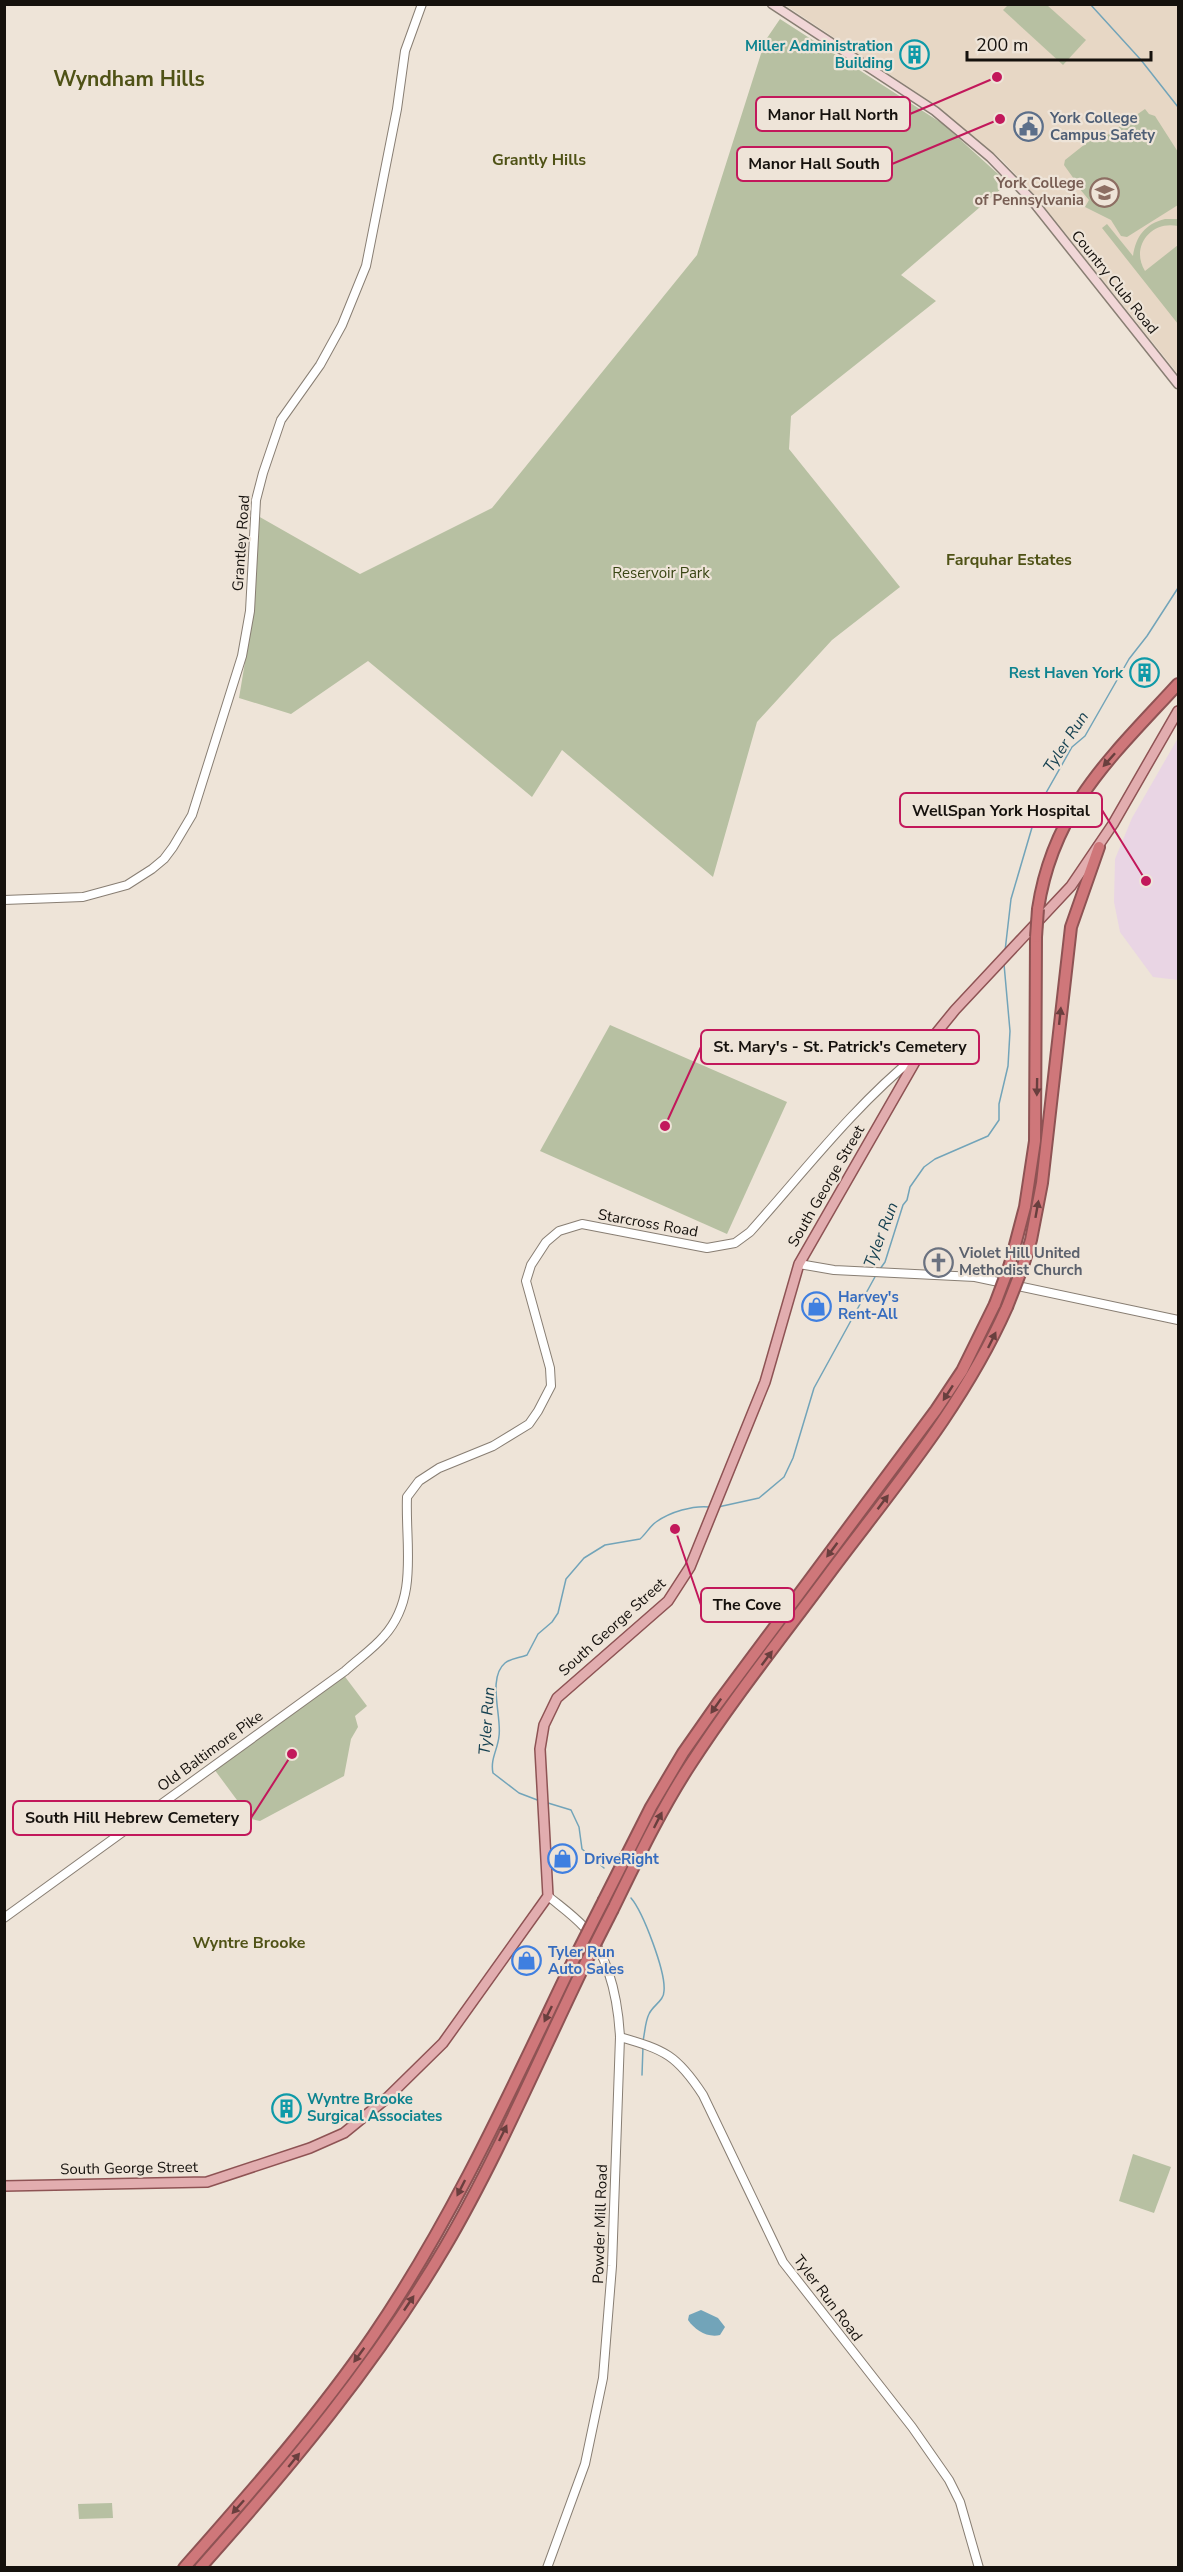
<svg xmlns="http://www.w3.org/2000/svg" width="1183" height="2572" font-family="'Nunito Sans',sans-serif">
  <rect width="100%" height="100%" fill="#eee4d8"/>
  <path fill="#e7d7c5" d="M 785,5 L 1178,5 L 1178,374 L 1038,199 L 1002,160 L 937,106 Z"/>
  <path fill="#e9d5e4" d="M 1178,738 L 1178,980 L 1153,977 L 1120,932 L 1114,902 L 1115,859 L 1132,818 Z"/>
  <g fill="#b7c0a2">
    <path d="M 1008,5 L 1047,5 L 1086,40 L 1063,65 L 1003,10 Z"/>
    <path d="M 780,19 L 943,124 L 1008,183 L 901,275 L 936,301 L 791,416 L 789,449 L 900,587 L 832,640 L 757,722 L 713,877 L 562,750 L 532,797 L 368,661 L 291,714 L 239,698 L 254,608 L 258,516 L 360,574 L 492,508 L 697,255 L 765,41 Z"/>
    <path d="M 1145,109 L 1149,114 L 1155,116 L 1178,152 L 1178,205 L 1127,237 L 1121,236 L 1111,220 L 1085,207 L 1089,200 L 1074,182 L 1074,179 L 1064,165 L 1065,160 L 1094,137 L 1103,138 Z"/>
    <path d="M 1165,219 L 1178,219 L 1178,226 C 1151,220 1130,247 1145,271 L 1178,245 L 1178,324 L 1102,228 L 1107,224 L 1133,256 C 1136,236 1145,224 1165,219 Z"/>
    <path d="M 610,1025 L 787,1102 L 727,1234 L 540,1151 Z"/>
    <path d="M 343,1674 L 367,1706 L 355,1716 L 358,1727 L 351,1739 L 344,1776 L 260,1821 L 251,1819 L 214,1769 Z"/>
    <path d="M 1133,2154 L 1171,2167 L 1154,2213 L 1119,2201 Z"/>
    <path d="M 112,2503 L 113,2518 L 79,2519 L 78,2504 Z"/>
  </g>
  <path fill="#72a4b9" d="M 701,2310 L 718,2318 L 725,2327 L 720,2335 C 707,2338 695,2330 688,2320 L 689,2315 Z"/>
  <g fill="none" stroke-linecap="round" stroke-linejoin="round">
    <g stroke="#72a4b9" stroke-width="1.5">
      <path d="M 1090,4 L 1141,60 L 1178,107"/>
      <path d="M 1005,951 L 1011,899 L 1038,807 L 1072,747 L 1085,736 L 1129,659 L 1147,636 L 1178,588"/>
      <path d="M 880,1269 L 885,1262 L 903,1205 L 907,1200 L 910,1187 L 924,1167 L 935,1159 L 988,1136 L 999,1120 L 999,1104 L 1008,1066 L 1010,1031 L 1004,964"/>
      <path d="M 718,1507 L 759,1498 L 784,1477 L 793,1458 L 814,1388 L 876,1275"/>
      <path d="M 540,1801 L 519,1793 L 493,1773 C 490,1759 498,1749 499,1736 C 502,1717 487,1678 505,1663 C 511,1658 520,1658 527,1655 L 538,1634 L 552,1622 L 558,1613 L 566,1579 L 584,1558 L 605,1545 L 640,1539 C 646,1534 650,1526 656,1522 C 670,1512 693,1505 710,1507"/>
      <path d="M 548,1803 L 571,1810 L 579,1827 L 582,1849 L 604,1868"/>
      <path d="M 631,1898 C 643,1912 666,1972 664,1991 C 664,2001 653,2005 649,2014 C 645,2022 645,2032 643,2041"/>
      <path d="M 642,2075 L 643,2046"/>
    </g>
    <defs>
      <g id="tertiary">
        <path d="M 4,900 L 83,897 L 127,885 L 152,869 L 164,859 L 173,847 L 192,815 L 242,656 L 250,611 L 256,500 L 263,473 L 281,420 L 320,365 L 342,325 L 366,266 L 397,109 L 405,51 L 422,4"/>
        <path d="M 799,1264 L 834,1270 L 975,1277 L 1178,1320"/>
        <path d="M 4,1918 L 345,1671 C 358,1659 373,1649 384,1636 C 419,1597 405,1545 407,1497 L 419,1481 L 439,1468 L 493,1446 L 529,1424 L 538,1411 L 551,1386 L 550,1368 L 526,1281 L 531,1265 L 546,1242 L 559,1231 L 582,1224 L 707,1248 L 735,1243 L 750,1232 C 802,1174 855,1105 916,1056"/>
        <path d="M 620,2037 C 665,2050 677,2055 703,2095 L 783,2262 L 912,2427 L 949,2480 L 960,2502 L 979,2568"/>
        <path d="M 547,2568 L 585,2464 L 603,2378 L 612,2266 L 620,2037 C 618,2000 609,1957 584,1927 C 573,1915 560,1906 548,1896"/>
      </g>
      <path id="secondary" d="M 772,4 L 935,111 L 990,157 L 1031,199 L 1178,384"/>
      <path id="primary" d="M 4,2186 L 207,2182 L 310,2148 L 344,2133 L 387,2098 L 443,2043 L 548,1896 L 540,1749 L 544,1725 L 557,1698 L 668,1601 L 690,1567 L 765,1382 L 799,1264 L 920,1053 L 955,1010 L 1071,886 L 1113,824 L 1178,711"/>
      <g id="motorway">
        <path d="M 1038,909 C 1053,808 1113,755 1178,684"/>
        <path d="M 1010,1264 L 1025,1207 L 1035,1141 L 1036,937"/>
        <path d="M 1023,1266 L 1031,1240 L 1042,1183 L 1071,927 L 1099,847"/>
        <path d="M 604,1900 L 651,1807 L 683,1753 L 718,1703 L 936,1410 L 962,1371 L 995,1304"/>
        <path d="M 613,1909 C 637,1860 660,1811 690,1765 C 734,1697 786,1632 834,1567 C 898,1482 964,1404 1007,1307"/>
        <path d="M 184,2568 C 250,2493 316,2419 373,2336 C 453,2219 512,2088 573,1961"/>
        <path d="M 200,2568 C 290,2467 376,2364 445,2247 C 496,2160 538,2061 582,1970"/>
      </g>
    </defs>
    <use href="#tertiary" stroke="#887e73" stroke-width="10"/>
    <use href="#secondary" stroke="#887e73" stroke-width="11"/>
    <use href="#primary" stroke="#8e5354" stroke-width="12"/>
    <use href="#motorway" stroke="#8e5354" stroke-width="14"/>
    <use href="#tertiary" stroke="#fff" stroke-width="8"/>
    <use href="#secondary" stroke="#f1d6d7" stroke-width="8"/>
    <use href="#primary" stroke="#e2adaf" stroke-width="9"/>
    <use href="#motorway" stroke="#cf777a" stroke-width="10"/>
    <defs>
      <g id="motorway-bridge">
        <path d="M 1036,937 L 1038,909"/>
        <path d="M 995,1304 L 1010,1264"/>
        <path d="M 1007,1307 L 1023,1266"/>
        <path d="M 573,1961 L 604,1900"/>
        <path d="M 582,1970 L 613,1909"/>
      </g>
    </defs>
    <use href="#motorway-bridge" stroke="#8e5354" stroke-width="14" stroke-linecap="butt"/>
    <use href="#motorway-bridge" stroke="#cf777a" stroke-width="10"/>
  </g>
  <defs><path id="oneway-solid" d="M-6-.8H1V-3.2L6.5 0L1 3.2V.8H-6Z" transform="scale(1.5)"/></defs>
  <g fill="#693f3e">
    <use href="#oneway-solid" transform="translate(1109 760) rotate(132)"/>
    <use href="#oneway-solid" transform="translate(1060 1016) rotate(-84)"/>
    <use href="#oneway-solid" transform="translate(1037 1087) rotate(91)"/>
    <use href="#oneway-solid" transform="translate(1037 1209) rotate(-80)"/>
    <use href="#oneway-solid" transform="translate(992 1340) rotate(-64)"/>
    <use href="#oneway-solid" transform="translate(948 1393) rotate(123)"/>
    <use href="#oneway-solid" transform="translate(883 1502) rotate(-53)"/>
    <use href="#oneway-solid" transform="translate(832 1550) rotate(127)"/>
    <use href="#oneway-solid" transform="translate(767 1658) rotate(-53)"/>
    <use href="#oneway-solid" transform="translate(716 1706) rotate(125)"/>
    <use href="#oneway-solid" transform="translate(658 1820) rotate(-63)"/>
    <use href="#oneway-solid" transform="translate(548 2014) rotate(116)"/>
    <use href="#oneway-solid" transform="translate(503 2133) rotate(-64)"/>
    <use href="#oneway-solid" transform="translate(461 2188) rotate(117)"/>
    <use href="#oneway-solid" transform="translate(409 2303) rotate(-56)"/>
    <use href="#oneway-solid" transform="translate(359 2355) rotate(126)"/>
    <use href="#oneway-solid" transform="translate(294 2460) rotate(-51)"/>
    <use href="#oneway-solid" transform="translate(238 2507) rotate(132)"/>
  </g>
  <defs>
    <symbol id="building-ring" viewBox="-11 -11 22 22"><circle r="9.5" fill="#eee4d8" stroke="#0f9aa8" stroke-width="1.5"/><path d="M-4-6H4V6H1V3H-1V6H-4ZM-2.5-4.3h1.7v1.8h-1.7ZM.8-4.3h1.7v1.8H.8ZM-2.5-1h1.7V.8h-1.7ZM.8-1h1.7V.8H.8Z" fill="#0f9aa8"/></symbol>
    <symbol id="civic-ring" viewBox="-11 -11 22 22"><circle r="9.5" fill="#eee4d8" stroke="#5c6f8a" stroke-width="1.5"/><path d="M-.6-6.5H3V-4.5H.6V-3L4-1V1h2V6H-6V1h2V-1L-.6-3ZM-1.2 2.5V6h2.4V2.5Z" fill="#5c6f8a"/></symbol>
    <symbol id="university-ring" viewBox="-11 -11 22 22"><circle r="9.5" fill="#eee4d8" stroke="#8d6e63" stroke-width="1.5"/><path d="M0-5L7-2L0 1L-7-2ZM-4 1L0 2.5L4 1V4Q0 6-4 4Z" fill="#8d6e63"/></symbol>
    <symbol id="church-ring" viewBox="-11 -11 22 22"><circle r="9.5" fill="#eee4d8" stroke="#6b7280" stroke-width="1.5"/><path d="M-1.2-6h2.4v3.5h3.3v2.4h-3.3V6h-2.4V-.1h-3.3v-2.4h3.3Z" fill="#6b7280"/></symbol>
    <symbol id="shop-ring" viewBox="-11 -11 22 22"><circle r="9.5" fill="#eee4d8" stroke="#3f7fe0" stroke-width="1.5"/><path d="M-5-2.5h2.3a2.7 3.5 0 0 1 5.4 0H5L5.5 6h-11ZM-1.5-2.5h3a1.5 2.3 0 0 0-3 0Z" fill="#3f7fe0"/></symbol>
  </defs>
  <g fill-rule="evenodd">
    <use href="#building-ring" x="898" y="38" width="33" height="33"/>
    <use href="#civic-ring" x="1012" y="110" width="33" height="33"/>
    <use href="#university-ring" x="1088" y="176" width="33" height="33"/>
    <use href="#building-ring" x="1128" y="656" width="33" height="33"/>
    <use href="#church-ring" x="922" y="1246" width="33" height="33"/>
    <use href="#shop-ring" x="800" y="1290" width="33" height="33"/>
    <use href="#shop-ring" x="546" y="1842" width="33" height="33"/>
    <use href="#shop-ring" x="510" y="1944" width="33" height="33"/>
    <use href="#building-ring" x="270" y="2092" width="33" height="33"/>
  </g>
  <g text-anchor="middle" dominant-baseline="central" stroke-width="4.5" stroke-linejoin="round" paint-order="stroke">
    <g font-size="15" font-weight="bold" fill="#0d838f" stroke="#eee4d8" text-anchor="end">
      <text x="893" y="46">Miller Administration<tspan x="893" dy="17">Building</tspan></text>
      <text x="1123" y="673">Rest Haven York</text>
      <text x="307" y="2099" text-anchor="start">Wyntre Brooke<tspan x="307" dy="17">Surgical Associates</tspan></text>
    </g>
    <g font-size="15" font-weight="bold" fill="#4e5e75" stroke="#eee4d8" text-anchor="start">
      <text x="1050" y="118">York College<tspan x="1050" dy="17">Campus Safety</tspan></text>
    </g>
    <g font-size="15" font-weight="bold" fill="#785e54" stroke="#eee4d8" text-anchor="end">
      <text x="1084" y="183">York College<tspan x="1084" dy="17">of Pennsylvania</tspan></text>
    </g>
    <g font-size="15" fill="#15110d" stroke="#eee4d8">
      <text transform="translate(1115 282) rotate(51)">Country Club Road</text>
      <text transform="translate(241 543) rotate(-86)">Grantley Road</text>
      <text transform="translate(826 1186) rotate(-60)">South George Street</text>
      <text transform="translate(648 1223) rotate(10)">Starcross Road</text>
      <text transform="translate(612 1627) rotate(-42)">South George Street</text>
      <text transform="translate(210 1751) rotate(-36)">Old Baltimore Pike</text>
      <text transform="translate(129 2168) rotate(-1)">South George Street</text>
      <text transform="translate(600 2224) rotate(-88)">Powder Mill Road</text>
      <text transform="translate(828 2298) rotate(53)">Tyler Run Road</text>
    </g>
    <g font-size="15" fill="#394513" stroke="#eee4d8">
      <text x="661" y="573">Reservoir Park</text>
    </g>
    <g font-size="15" font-weight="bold" fill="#5b616d" stroke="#eee4d8" text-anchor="start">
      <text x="959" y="1253">Violet Hill United<tspan x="959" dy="17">Methodist Church</tspan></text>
    </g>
    <g font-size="15" font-weight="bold" fill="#366cbe" stroke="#eee4d8" text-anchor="start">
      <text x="838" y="1297">Harvey's<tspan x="838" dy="17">Rent-All</tspan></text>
      <text x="584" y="1859">DriveRight</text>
      <text x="548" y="1952">Tyler Run<tspan x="548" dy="17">Auto Sales</tspan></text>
    </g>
    <g font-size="16" font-weight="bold" fill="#4f5216" stroke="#eee4d8">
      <text x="539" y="160">Grantly Hills</text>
      <text x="1009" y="560">Farquhar Estates</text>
      <text x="249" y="1943">Wyntre Brooke</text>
    </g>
    <g font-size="16" font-style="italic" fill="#133f4f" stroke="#eee4d8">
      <text transform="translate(1066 742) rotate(-57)">Tyler Run</text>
      <text transform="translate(881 1235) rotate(-69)">Tyler Run</text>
      <text transform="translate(487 1721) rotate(-86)">Tyler Run</text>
    </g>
    <g font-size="21" font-weight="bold" fill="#4f5216" stroke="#eee4d8">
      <text x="129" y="79">Wyndham Hills</text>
    </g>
  </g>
  <path fill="none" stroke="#c2185b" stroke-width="2" d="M997 77L910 114M1000 119L892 164M1146 881L1102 810M665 1126L701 1047M675 1529L701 1605M292 1754L251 1818"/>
  <g fill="#c2185b" stroke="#eee4d8" stroke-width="2">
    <circle cx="997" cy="77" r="6"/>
    <circle cx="1000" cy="119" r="6"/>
    <circle cx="1146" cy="881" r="6"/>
    <circle cx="665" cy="1126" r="6"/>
    <circle cx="675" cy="1529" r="6"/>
    <circle cx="292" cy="1754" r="6"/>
  </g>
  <g fill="#eee4d8" stroke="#c2185b" stroke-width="2">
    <rect x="756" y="97" width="154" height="34" rx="6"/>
    <rect x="737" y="147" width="155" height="34" rx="6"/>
    <rect x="900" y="793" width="202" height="34" rx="6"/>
    <rect x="701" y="1030" width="278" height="34" rx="6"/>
    <rect x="701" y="1588" width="93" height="34" rx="6"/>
    <rect x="13" y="1801" width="238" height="34" rx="6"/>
  </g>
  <g font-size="16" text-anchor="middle" font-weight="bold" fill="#15110d">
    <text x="833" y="120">Manor Hall North</text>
    <text x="814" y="169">Manor Hall South</text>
    <text x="1001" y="816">WellSpan York Hospital</text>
    <text x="840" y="1052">St. Mary's - St. Patrick's Cemetery</text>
    <text x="747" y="1610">The Cove</text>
    <text x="132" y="1823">South Hill Hebrew Cemetery</text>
  </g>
  <rect width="1183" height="2572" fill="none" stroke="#15110d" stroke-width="12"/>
  <path d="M967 51v9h184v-9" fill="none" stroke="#15110d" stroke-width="3"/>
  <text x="976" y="51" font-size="18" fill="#15110d" stroke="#eee4d8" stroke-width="4.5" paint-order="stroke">200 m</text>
</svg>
